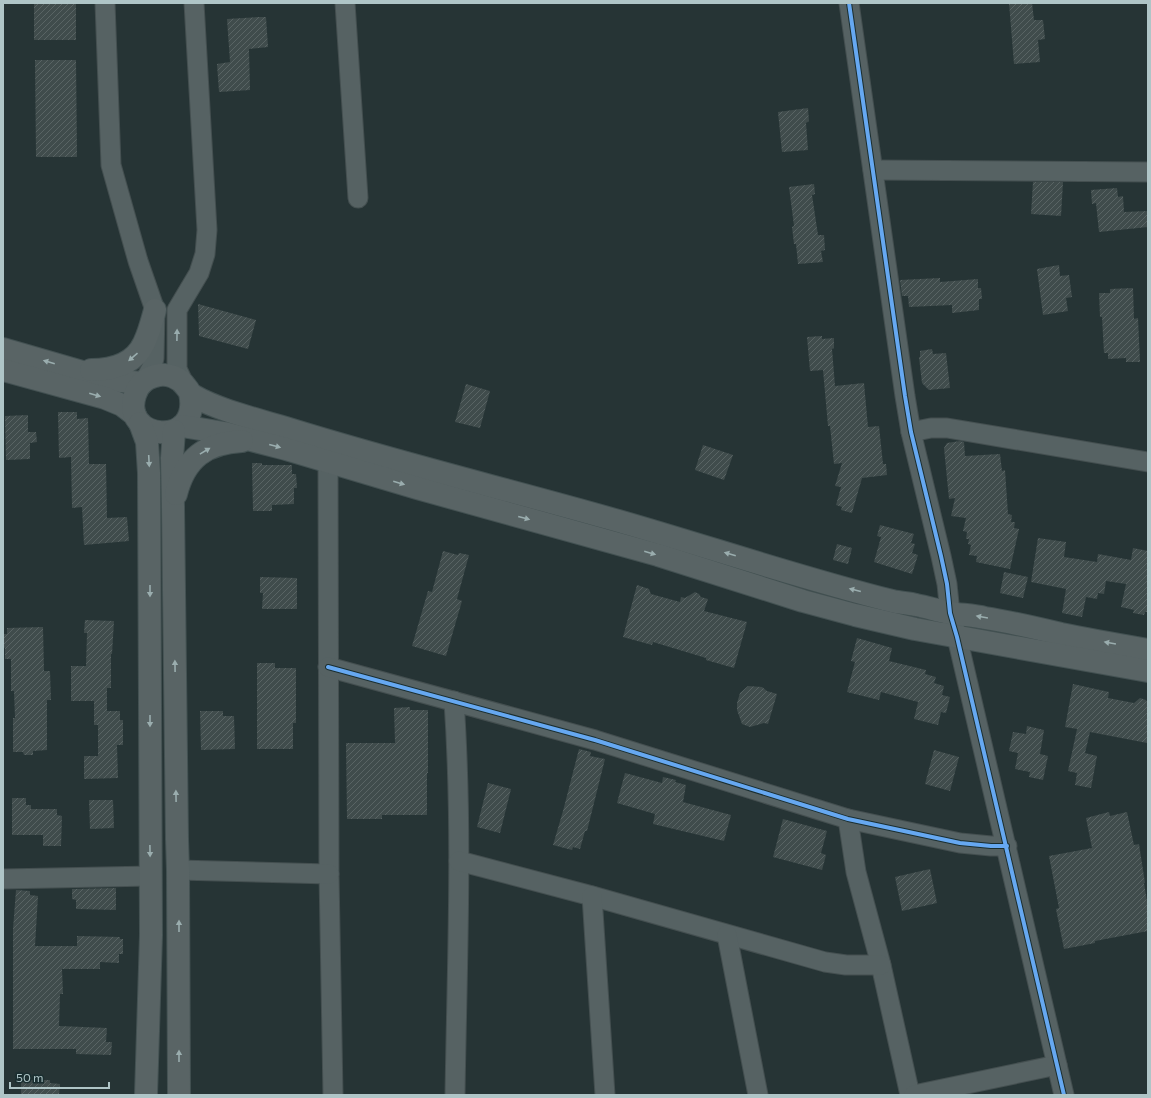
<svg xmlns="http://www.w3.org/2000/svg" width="1151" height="1098" font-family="Commissioner,sans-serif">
  <defs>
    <pattern id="building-hatch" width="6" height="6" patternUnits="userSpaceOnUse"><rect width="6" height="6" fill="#404c4c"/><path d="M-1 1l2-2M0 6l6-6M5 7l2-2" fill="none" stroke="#596464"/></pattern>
  </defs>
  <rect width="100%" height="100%" fill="#263435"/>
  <g fill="url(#building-hatch)">
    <rect x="34" y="3" width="42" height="37"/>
    <path d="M 1009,3 L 1032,3 L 1034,20 L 1043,20 L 1045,39 L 1038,40 L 1040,62 L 1014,64 Z"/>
    <path d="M 258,17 L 266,17 L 268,47 L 249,49 L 250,90 L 219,92 L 217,64 L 230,62 L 227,19 Z"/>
    <path d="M 35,60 L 76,60 L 77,157 L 36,157 Z"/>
    <path d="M 808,108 L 809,121 L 806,123 L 808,150 L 782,152 L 778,112 Z"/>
    <path d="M 1033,182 L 1063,182 L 1061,216 L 1031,214 Z"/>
    <path d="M 814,184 L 815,194 L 812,195 L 818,235 L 824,235 L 825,250 L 821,251 L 823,262 L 798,264 L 796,244 L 794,244 L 792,227 L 794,226 L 789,187 Z"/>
    <path d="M 1117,188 L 1118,197 L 1123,196 L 1124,212 L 1148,211 L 1148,227 L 1099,232 L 1096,203 L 1092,204 L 1091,190 Z"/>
    <path d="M 1059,265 L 1060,276 L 1069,275 L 1072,297 L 1066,298 L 1068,311 L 1043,315 L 1037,269 Z"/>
    <path d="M 940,278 L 940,282 L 978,279 L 978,288 L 981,288 L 982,299 L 979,299 L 979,310 L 952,313 L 952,305 L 909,307 L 908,296 L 902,296 L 900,280 Z"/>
    <path d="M 1133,288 L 1134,319 L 1138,318 L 1140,362 L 1126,362 L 1126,358 L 1108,359 L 1108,353 L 1104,353 L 1102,317 L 1100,317 L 1099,293 L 1110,293 L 1110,289 Z"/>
    <path d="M 198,304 L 256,320 L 248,349 L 199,336 Z"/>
    <path d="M 822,336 L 822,339 L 834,338 L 834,348 L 832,349 L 835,386 L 864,383 L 868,427 L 879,426 L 883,464 L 886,464 L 887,475 L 862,478 L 852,513 L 841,510 L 842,507 L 836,505 L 841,487 L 835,486 L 842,463 L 834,464 L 830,426 L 828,426 L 823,370 L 810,371 L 807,337 Z"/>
    <path d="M 932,349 L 933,354 L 946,353 L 950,388 L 929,390 L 922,383 L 919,357 L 920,357 L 920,351 Z"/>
    <path d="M 466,384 L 490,391 L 480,428 L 455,422 Z"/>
    <path d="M 58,412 L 77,412 L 77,419 L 88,418 L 89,464 L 106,464 L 107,518 L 127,517 L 129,541 L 84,545 L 82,507 L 72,508 L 71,457 L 59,458 Z"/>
    <path d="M 28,415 L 28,432 L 36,432 L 37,442 L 30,443 L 30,459 L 6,460 L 5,416 Z"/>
    <path d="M 960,441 L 964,442 L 965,456 L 1000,454 L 1002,471 L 1005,470 L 1008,514 L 1012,515 L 1011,522 L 1015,522 L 1014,528 L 1019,529 L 1010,569 L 976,562 L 977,556 L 969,555 L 971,545 L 968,544 L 969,539 L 966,539 L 967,532 L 963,531 L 966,518 L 951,516 L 955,498 L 949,499 L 944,448 L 947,443 Z"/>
    <path d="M 703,445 L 733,455 L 724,480 L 695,470 Z"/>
    <path d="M 252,463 L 262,463 L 262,465 L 292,465 L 292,474 L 296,474 L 297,488 L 294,488 L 294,504 L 272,505 L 272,511 L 253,511 Z"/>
    <path d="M 880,525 L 914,534 L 911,543 L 915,544 L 912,553 L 918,555 L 912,574 L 874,562 L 881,537 L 877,536 Z"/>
    <path d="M 1038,538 L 1066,542 L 1064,557 L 1097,562 L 1098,554 L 1131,560 L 1133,548 L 1148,551 L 1148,612 L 1145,612 L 1144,615 L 1133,613 L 1134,610 L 1121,607 L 1126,584 L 1106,581 L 1104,594 L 1098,593 L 1097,599 L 1086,597 L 1082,617 L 1062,613 L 1066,589 L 1031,582 Z"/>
    <path d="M 837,544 L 852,548 L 848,564 L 833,560 Z"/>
    <path d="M 443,551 L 458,555 L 459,553 L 469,555 L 457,599 L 462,601 L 446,656 L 412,646 L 428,591 L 432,592 Z"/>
    <path d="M 1004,572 L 1028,577 L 1023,598 L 1000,593 Z"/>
    <path d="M 260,577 L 297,578 L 297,609 L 262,609 L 263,593 L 260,593 Z"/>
    <path d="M 637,585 L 649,589 L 651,594 L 680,602 L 681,597 L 685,598 L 695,592 L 699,594 L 701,597 L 708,599 L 704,611 L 747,622 L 734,668 L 706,660 L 706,658 L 653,642 L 652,645 L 623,637 Z"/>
    <path d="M 85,620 L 114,621 L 112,654 L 111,654 L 111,688 L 107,688 L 107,711 L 120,711 L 120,720 L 123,720 L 123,745 L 117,745 L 118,778 L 84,779 L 84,756 L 98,756 L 98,725 L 94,725 L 94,701 L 71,701 L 71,666 L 86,666 L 87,633 L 84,633 Z"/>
    <path d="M 43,627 L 44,671 L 50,671 L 51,700 L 47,700 L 47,750 L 33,751 L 33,755 L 24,755 L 23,752 L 13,752 L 13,718 L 15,718 L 14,691 L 11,691 L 11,659 L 5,659 L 5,648 L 3,647 L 3,634 L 7,634 L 7,628 Z"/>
    <path d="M 857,638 L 892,648 L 889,661 L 926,670 L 925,674 L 936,677 L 934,683 L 944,686 L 942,695 L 950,697 L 946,713 L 941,712 L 938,725 L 914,719 L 918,702 L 881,692 L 879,700 L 847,692 L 855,662 L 851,661 Z"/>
    <path d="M 257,663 L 275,663 L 275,668 L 296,668 L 296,723 L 293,723 L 293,749 L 257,749 Z"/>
    <path d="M 1073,684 L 1109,692 L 1108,698 L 1134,703 L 1140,698 L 1146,700 L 1148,704 L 1148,736 L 1147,743 L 1090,732 L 1085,753 L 1097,756 L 1091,788 L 1075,785 L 1077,773 L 1068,771 L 1077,729 L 1065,727 Z"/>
    <path d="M 748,686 L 762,687 L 767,691 L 777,694 L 768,724 L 764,723 L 750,727 L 742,724 L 737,710 L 737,703 L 740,693 Z"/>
    <path d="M 410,707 L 410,710 L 428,710 L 428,773 L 427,773 L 427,815 L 382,815 L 382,819 L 347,819 L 346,743 L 395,743 L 394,708 Z"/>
    <path d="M 200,711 L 223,711 L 223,716 L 234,716 L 235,749 L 201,750 Z"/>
    <path d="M 1027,726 L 1044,730 L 1040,754 L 1048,756 L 1043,780 L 1029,777 L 1030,772 L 1015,769 L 1018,753 L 1009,751 L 1013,732 L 1026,734 Z"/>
    <path d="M 579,749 L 591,752 L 590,756 L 605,759 L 587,831 L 585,831 L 580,849 L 573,847 L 572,850 L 553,845 L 563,811 Z"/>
    <path d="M 934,750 L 959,757 L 950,791 L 925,784 Z"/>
    <path d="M 625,773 L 662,783 L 663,777 L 676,780 L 675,782 L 686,785 L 683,802 L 731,815 L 724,841 L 653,824 L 655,814 L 617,803 Z"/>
    <path d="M 488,783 L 511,789 L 500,833 L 477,827 Z"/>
    <path d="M 12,798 L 26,798 L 26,805 L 31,805 L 31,809 L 57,809 L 57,815 L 62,816 L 61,846 L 43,846 L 43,835 L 12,835 Z"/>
    <path d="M 89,800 L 113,800 L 114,828 L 90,829 Z"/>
    <path d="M 1109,812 L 1110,816 L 1127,812 L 1134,845 L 1139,844 L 1145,883 L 1144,883 L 1148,908 L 1148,931 L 1095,941 L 1095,943 L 1064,949 L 1056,909 L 1059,908 L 1049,856 L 1092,848 L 1086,818 Z"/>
    <path d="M 783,819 L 827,831 L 821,853 L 826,855 L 822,870 L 773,857 Z"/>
    <path d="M 930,869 L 937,903 L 902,911 L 895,877 Z"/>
    <path d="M 116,888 L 116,910 L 76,909 L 76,900 L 72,899 L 72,889 Z"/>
    <path d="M 16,890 L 30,891 L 30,895 L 38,896 L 35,946 L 77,946 L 77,936 L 120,937 L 120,939 L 123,939 L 123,954 L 119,954 L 119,963 L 100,962 L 100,969 L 62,969 L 63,994 L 60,994 L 59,1026 L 107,1028 L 106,1042 L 112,1042 L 111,1055 L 76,1054 L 76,1049 L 13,1049 L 13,929 Z"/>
    <path d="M 21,1080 L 50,1080 L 50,1083 L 60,1084 L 59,1095 L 21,1095 Z"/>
  </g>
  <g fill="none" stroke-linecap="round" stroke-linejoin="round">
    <defs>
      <g id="minor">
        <path d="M 105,3 L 111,165 L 138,261 L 155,310 L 154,358 L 152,367 L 145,380"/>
        <path d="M 345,3 L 358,198"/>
        <path d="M 849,3 L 905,396 L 911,432 L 941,556 L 947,584 L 950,613 L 957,637 L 1064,1095"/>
        <path d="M 873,170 L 1148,172"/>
        <path d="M 185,386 L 177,369 L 177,310 L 199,273 L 205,254 L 207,230 L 194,3"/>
        <path d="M 911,432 L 931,428 L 947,428 L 1148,462"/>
        <path d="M 328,462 L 329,874 L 333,1095"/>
        <path d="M 328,667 L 595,740 L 848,819 L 960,843 L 991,846 L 1007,846"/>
        <path d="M 454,701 C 463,832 457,964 455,1095"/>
        <path d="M 848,819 L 856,872 L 881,965 L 910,1095"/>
        <path d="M 459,861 L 592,896 L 825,962 L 846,965 L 881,965"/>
        <path d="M 178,870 L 329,874"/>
        <path d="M 3,879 L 151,876"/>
        <path d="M 592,896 L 605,1095"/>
        <path d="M 727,935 L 758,1095"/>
        <path d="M 914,1095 L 1057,1065"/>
      </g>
      <g id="major">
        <path d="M 3,349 L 110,380 L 142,383"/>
        <path d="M 3,370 L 105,398 L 122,405 L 135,415"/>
        <path d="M 91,370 C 112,370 134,365 144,343 C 149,333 152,321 155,310"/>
        <path d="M 190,393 C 202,449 120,441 135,395 C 138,385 146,378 155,376 C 167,372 180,378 186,387 C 192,394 187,391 194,396 C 220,411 260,420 289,429 C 395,462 502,488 608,518 C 703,545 797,577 892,601 C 900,603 908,603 916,605 C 927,607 939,611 950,613 C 962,615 974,615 985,618 C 1011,622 1036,628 1061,634 C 1090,640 1119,645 1148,650"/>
        <path d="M 140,423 L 147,442 L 149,473 L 151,935 L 146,1095"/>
        <path d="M 182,426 L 224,433 L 286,449 L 417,488 L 658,555 L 803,601 L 855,615 L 915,629 L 1148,671"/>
        <path d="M 174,431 L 172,458 L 173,507 L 177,839 L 178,870 L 179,1095"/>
        <path d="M 176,494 C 185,458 206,443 242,441"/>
      </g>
    </defs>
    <use href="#minor" stroke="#444f50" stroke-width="21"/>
    <use href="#major" stroke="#435152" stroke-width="24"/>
    <use href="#minor" stroke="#566263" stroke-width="19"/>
    <use href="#major" stroke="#596465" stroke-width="22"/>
    <defs>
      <g id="cycleway">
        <path d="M 849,3 L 905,396 L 911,432 L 941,556 L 947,584 L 950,613 L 957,637 L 1064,1095"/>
        <path d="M 328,667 L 595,740 L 848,819 L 960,843 L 991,846 L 1007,846"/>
      </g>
    </defs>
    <use href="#cycleway" stroke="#1a2e30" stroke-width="6"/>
    <use href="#cycleway" stroke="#66a8f1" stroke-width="4"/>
  </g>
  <defs><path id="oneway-solid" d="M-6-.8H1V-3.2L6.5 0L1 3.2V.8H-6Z"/></defs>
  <use fill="#99acae" href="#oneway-solid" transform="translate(177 335) rotate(-89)"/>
  <g fill="#9aadae">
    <use href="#oneway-solid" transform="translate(133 357) rotate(139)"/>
    <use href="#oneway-solid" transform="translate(49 362) rotate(-164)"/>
    <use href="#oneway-solid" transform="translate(95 395) rotate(16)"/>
    <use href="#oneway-solid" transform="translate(275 446) rotate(15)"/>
    <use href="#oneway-solid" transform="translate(205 451) rotate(-31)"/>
    <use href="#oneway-solid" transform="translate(149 461) rotate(87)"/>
    <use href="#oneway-solid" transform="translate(399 483) rotate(16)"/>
    <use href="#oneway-solid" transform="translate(524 518) rotate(15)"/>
    <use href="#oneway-solid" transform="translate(650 553) rotate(16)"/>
    <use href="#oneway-solid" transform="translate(730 554) rotate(-164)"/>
    <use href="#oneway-solid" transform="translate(855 590) rotate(-166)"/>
    <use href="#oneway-solid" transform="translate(150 591) rotate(90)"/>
    <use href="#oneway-solid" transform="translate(982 617) rotate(-170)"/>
    <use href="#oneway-solid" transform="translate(1110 643) rotate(-170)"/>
    <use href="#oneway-solid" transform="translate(175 666) rotate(-91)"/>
    <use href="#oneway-solid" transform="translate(150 721) rotate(90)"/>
    <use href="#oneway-solid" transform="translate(176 796) rotate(-91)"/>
    <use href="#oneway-solid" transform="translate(150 851) rotate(89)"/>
    <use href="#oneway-solid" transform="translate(179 926) rotate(-90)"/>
    <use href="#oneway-solid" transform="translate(179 1056) rotate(-90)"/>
  </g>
  <rect width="1151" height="1098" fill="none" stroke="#afc5c7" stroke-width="8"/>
  <path d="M10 1082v6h99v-6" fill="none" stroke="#afc5c7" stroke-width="2"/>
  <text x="16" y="1082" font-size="12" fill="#afc5c7" stroke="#1a2e30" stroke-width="3" paint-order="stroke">50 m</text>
</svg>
